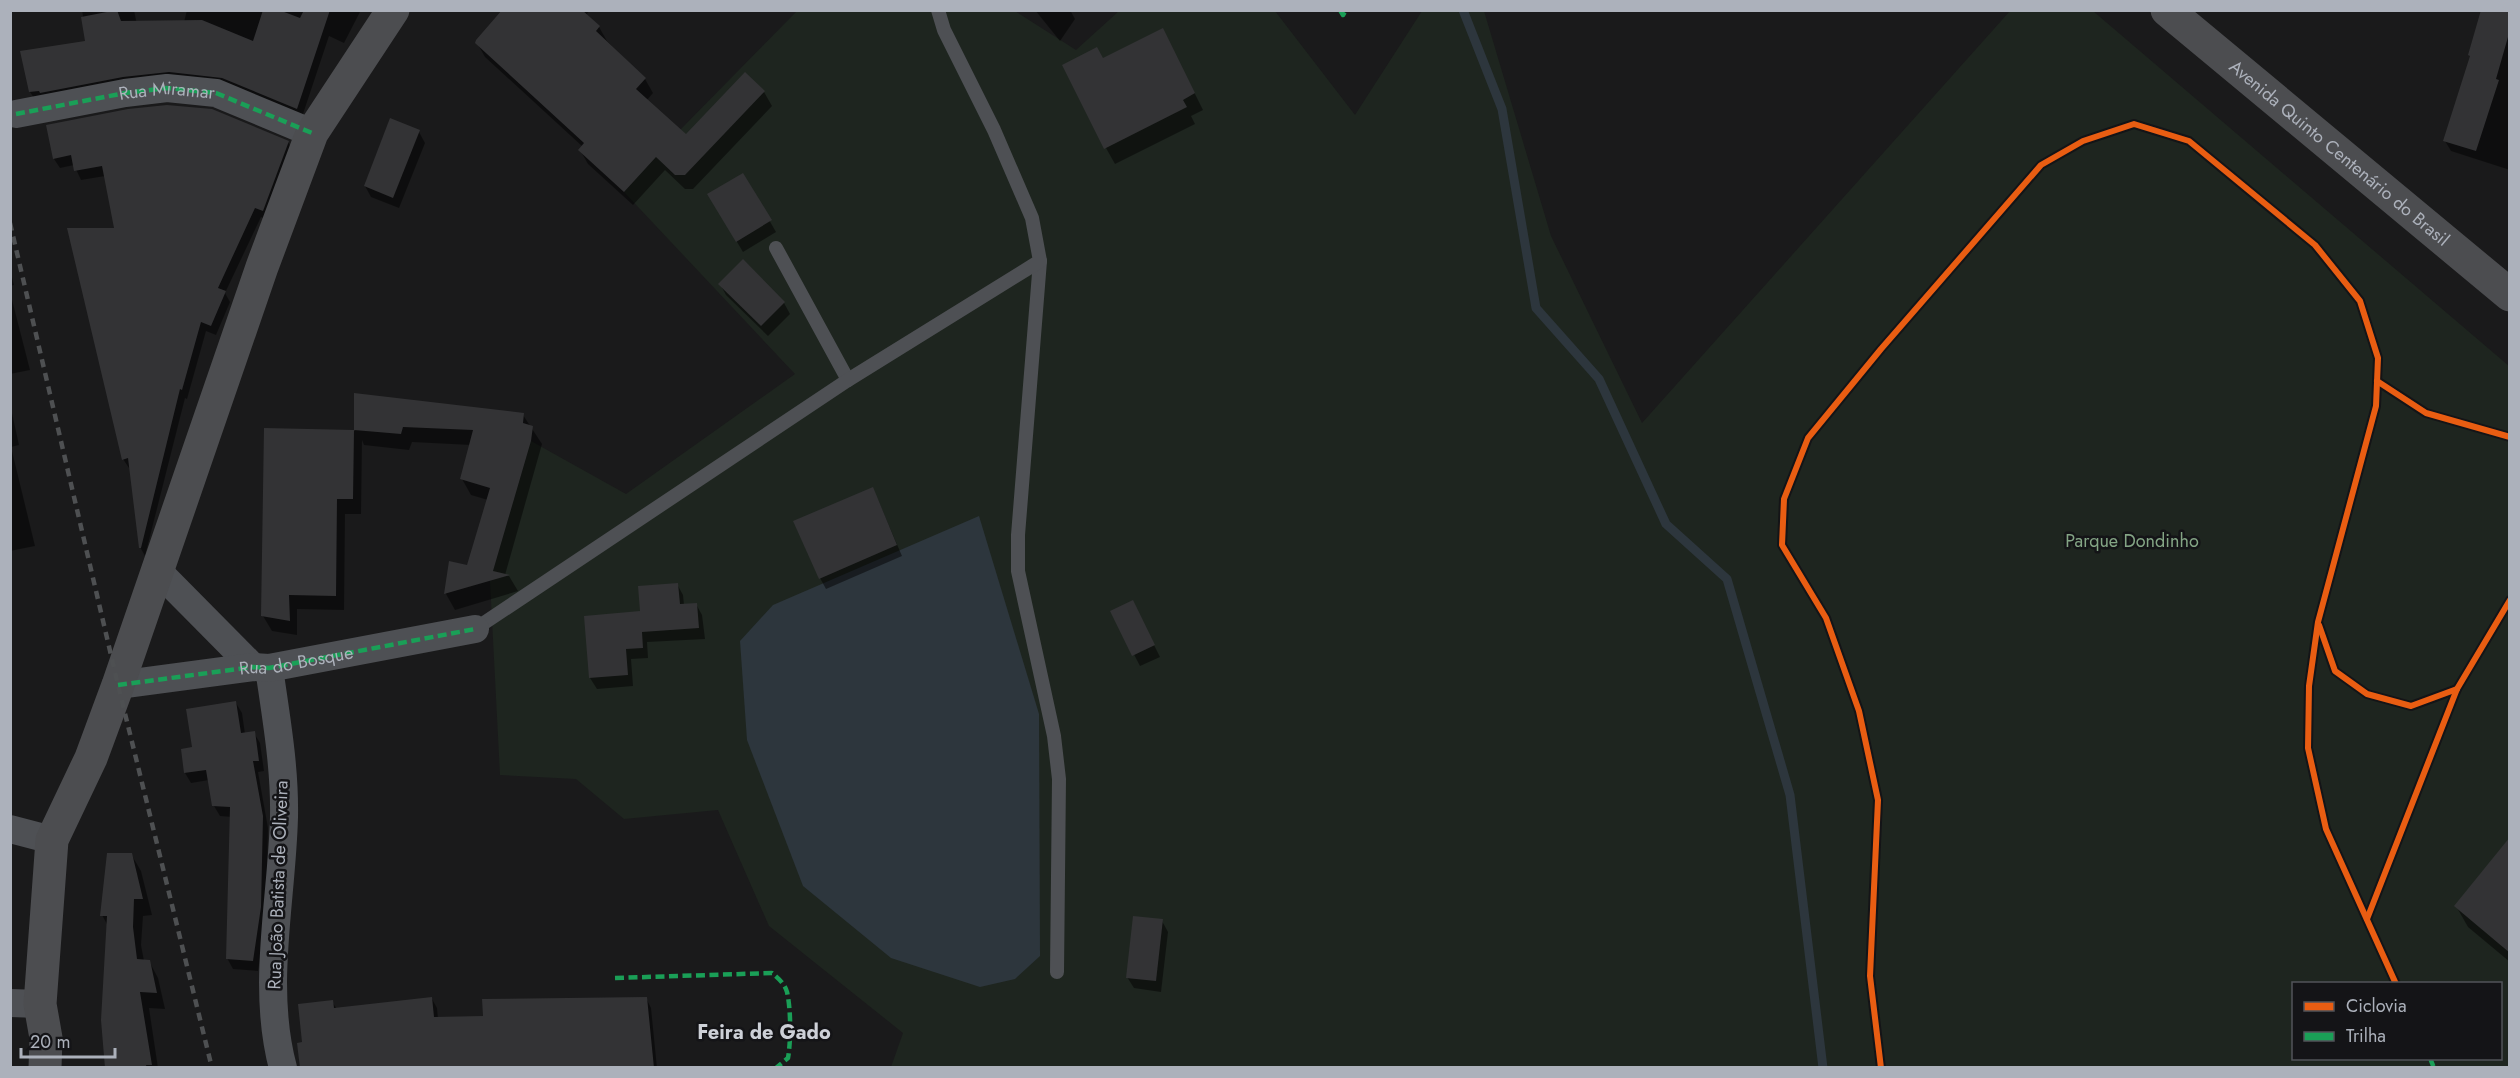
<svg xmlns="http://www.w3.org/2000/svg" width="2520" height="1078" viewBox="0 0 2520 1078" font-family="Jost,sans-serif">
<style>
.green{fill:#1e251f;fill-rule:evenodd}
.water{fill:#2d363d}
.shadow{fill:#0007}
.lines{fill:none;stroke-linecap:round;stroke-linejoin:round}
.stream{stroke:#2d363d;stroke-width:9}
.building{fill:#333335}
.lane{stroke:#4e5054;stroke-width:14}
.street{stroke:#4e5054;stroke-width:28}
.primary{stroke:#4c4d50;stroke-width:33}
.rail{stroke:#4e5052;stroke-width:4.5;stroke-dasharray:8 6;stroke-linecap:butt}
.quiet{stroke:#1a9f57;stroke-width:4.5;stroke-dasharray:9 4.5;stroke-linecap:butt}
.cycleway-casing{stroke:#141417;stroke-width:10}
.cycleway{stroke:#e95d12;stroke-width:6}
.labels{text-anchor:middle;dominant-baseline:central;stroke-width:5;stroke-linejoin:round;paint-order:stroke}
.street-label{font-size:18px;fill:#acb1bb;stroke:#141417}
.park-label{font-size:18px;fill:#84a585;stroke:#141417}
.neighbourhood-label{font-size:20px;font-weight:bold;fill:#cdd0d7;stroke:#141417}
</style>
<rect width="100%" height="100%" fill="#1a1a1b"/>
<path class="green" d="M797,11h218l61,39 43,-39h156l80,104 67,-104h62l67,225 91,187 368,-412h83l416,355v701h-1618l12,-34 -134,-107 -51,-116 -94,9 -48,-40 -76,-4 -10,-194 41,-140 95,53 169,-120 -171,-182 57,-63zM2294,984h206v74h-206z"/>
<path class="water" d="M979,516l60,198 1,242 -25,23 -35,8 -89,-29 -88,-72 -56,-146 -7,-99 33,-36z"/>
<g class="shadow">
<path d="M82,10h52l3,15 47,-3 3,-12h174l-17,33 -15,-7 -27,81 -74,-31 -192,15 -6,-9 -8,-40 65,-9z"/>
<path d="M504,10h86l-4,5 13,12 8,14 38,38 8,14 -6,7 39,36 59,-62 19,18 8,14 -79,83h-8l-20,-19 -32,35 -45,-41 -8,-14 3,-3 -98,-90 -8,-14z"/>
<path d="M1035,10h35l5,9 -15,22z"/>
<path d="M2510,10v160l-59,-19 -6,-10 26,-84z"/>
<path d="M1171,46l32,64 -12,6 4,8 -80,40 -9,-16 -3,-88z"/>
<path d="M48,126l240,16 5,10 -25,68 -7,-3 -36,76 5,9 -14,33 -10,-4 -19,68 -2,-1 -40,158 -5,-9 -9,-79h-2l-6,-9 -7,-230 -11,-53 -24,4 -7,-15 -14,3 -6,-9z"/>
<path d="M419,132l6,11 -26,65 -28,-11 -6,-11z"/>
<path d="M743,175l33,57 -33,20 -34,-57z"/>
<path d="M743,261l41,42 6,11 -22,22 -42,-41 -6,-11z"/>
<path d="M10,270l4,15 -4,1z"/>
<path d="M10,292l20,78 -20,4z"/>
<path d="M356,394l167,21 19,29 -37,131 4,1 9,15 -63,19 -9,-16 5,-31 17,4 20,-67 -17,-5 -9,-16 9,-34 -59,-3 -3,8 -45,-5 -2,-5 -1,74h-16l-1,96 -47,-1v26l-25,-4 -9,-15 3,-187 89,2z"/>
<path d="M10,404l9,41 -8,2 24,99 -25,5z"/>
<path d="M878,500l24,56 -76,33 -6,-11z"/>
<path d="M677,584l6,11 1,10 12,-1 6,11 3,24 -58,3 1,16 -17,1 2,27 -36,3 -7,-11 -5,-61 57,-5z"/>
<path d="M1112,612l26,1 22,44 -20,9z"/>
<path d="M236,703l6,10 3,21 9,-1 6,10 4,28 -6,1 10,56 -2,90 -8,53 -25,-2 -6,-11 5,-141 -12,-1 -6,-10 -5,-26 -18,3 -6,-10 9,-25z"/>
<path d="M2510,840v122l-42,-35 -12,-21z"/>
<path d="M131,854l10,17 11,44 -9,1 -2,29 3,16h5l9,17 7,31 -16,-1 9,60h-52l2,-142 -6,-11z"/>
<path d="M1162,921l6,11 -7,60 -27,-4 -7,-11z"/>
<path d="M646,998l5,10 6,60h-355l2,-25 28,-41 5,7 95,-10 5,9 1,11 46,-2z"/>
</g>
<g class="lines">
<path class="stream" d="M1463,10l39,99 34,199 63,71 67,145 61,55 63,216 33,273"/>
</g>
<g class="building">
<path d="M117,10l4,11 81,-1 51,21 10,-31h16l21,8 4,-8h26l-33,99 -75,-31 -53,-6 -46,5 -83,16 -1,-2 -10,1 -9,-41 65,-10 -4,-24z"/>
<path d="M502,10h80l18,16 -4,5 50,47 -10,11 50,45 59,-62 20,19 -80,84h-10l-19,-18 -32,35 -46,-42 6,-7 -109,-100 1,-3z"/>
<path d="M2481,10h29v20l-14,49 3,1 -23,71 -33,-10 27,-85 -2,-1z"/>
<path d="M1163,28l32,65 -12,7 4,7 -83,42 -42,-84 35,-18 6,11z"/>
<path d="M167,105l45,4 77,32 -26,70 -8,-3 -37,80 8,3 -15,35 -10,-4 -19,68 -2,-1 -39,159h-2l-11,-90 -6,2 -55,-232h47l-12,-62 -28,5 -3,-16 -18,4 -7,-34 82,-16z"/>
<path d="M390,118l30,12 -27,68 -29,-12z"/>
<path d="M743,173l29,47 -36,22 -29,-48z"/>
<path d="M743,259l42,43 -24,24 -43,-42z"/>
<path d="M354,393l170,20 -1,10 10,3 -2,15 -38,130 17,4 -66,19 5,-33 18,4 23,-77 -30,-9 13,-49 -70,-3 -2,7 -47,-4z"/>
<path d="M264,428l90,2 -1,69h-16l-1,97 -47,-1 1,26 -29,-5z"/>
<path d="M873,487l24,58 -78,34 -26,-58z"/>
<path d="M678,583l2,21 17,-1 2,25 -57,4 1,16 -17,1 2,26 -39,3 -5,-62 56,-5 -2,-25z"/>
<path d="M1133,600l22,45 -23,11 -22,-45z"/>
<path d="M236,701l5,32 14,-2 4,30h-6l10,55 -2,91 -8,54 -27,-2 4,-152 -18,-1 -6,-36 -22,3 -3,-24 11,-2 -6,-38z"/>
<path d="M2510,837v116l-56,-47z"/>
<path d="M107,853h25l11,46h-9l-1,28 4,32 13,1 7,33 -17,-1 12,73h-6l1,3h-42l-4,-48 6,-104h-7z"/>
<path d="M1133,916l30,3 -7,62 -30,-3z"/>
<path d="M432,997l2,20 49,-1 -1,-17 165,-2 7,71h-354l-3,-25 5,-1 -4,-38 35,-4 1,8z"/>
</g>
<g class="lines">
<g class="lane">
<path d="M776,248l72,132"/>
<path d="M1040,261l-22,274v36l36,165 5,43 -2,193"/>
<path d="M475,629l373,-249 192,-119 -8,-43 -38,-88 -50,-100 -6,-20"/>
</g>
<g class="street">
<path id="s1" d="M16,114l109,-21 42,-5 49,5 96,40"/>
<path d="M156,569l97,98"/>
<path d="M269,668c7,49 16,99 15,149 -2,83 -23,169 -1,251"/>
<path d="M118,685l135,-18 16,1 206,-39"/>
<path d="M10,829l42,11"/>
<path d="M10,1003l30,1"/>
</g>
<g class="primary">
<path id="s2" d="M2167,10l343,285"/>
<path d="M45,1068l1,-30 -6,-34 12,-164 39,-82 27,-73 144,-418 50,-134 81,-123"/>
</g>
<path class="rail" d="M10,223l108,462 94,383"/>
<g class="quiet">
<path d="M1340,10l3,5 3,-5"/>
<path d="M16,114l109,-21 42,-5 49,5 96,40"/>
<path id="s3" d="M118,685l135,-18 16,1 206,-39"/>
<path d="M615,978l157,-5c6,5 13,11 15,19 4,17 4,49 1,66l-12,10"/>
<path d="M2430,1058l4,10"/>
</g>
<g class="cycleway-casing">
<g id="cycleway">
<path d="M2377,381l49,32 84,24"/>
<path d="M2319,625l16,46 32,23 44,12 46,-17"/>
<path d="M2367,919l90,-230 53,-89"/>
<path d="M1881,1068l-11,-92 8,-176 -19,-89 -33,-93 -44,-73 2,-46 24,-61 73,-89 160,-184 42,-24 51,-17 55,17 126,104 45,56 18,57 -2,48 -58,216 -9,64 -1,62 18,81 70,155"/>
</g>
</g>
<use href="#cycleway" class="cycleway"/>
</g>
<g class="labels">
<g class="street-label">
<text stroke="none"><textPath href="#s1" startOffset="153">Rua Miramar</textPath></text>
<text stroke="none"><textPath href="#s2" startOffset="224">Avenida Quinto Centenário do Brasil</textPath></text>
<text stroke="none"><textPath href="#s3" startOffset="180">Rua do Bosque</textPath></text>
<text transform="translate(278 885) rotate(-88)">Rua João Batista de Oliveira</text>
</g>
<g class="park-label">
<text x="2132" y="541">Parque Dondinho</text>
</g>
<g class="neighbourhood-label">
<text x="764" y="1032">Feira de Gado</text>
</g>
</g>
<rect width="2520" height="1078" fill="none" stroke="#acb1bb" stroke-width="24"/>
<rect x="2292" y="982" width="210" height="78" fill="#141417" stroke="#515359" stroke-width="1.5"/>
<rect x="2304" y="1002" width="30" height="9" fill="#e95d12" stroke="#515359" stroke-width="1.5"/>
<text x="2346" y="1012" font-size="18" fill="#acb1bb">Ciclovia</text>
<rect x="2304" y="1032" width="30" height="9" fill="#1a9f57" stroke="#515359" stroke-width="1.5"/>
<text x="2346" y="1042" font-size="18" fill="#acb1bb">Trilha</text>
<path d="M21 1048v9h94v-9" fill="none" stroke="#acb1bb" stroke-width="3"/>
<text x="30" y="1048" font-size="18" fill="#acb1bb" stroke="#141417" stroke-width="4.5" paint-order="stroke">20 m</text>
</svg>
